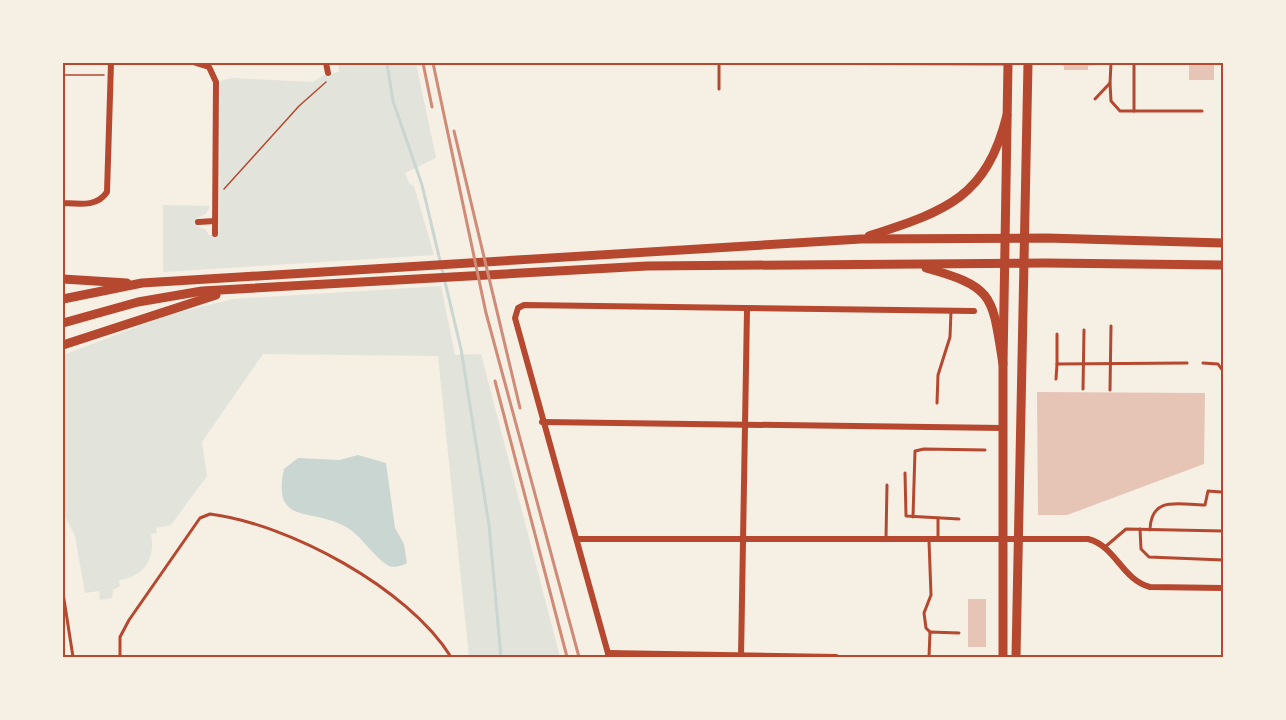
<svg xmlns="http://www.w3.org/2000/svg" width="1286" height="720" viewBox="0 0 1286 720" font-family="'Work Sans',sans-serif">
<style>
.green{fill:#e2e4dc}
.water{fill:#c9d6d2}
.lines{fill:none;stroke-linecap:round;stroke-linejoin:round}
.stream{stroke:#c9d6d2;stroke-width:3}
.building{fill:#e6c5b7}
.path{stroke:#b5482f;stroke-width:1.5}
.service{stroke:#b5482f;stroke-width:3}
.minor{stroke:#b5482f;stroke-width:6}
.primary{stroke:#b5482f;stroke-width:9}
.trunk{stroke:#b5482f;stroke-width:9}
.rail{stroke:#cf8b77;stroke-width:3}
.neatline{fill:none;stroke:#b5482f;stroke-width:2}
</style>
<rect width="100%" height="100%" fill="#f6efe4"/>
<g class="green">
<path d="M338,63h78l20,95 -31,15 4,10 5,3 20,69 -271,17v-67l47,1 -4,8 -9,4v8l8,3 4,6h10l1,-154 13,-3 79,4 12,-7 15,-3z"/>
<path d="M441,286l14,69 26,-1 79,303h-91l-31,-301 -175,-2 -61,88 5,34 -36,49 -15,3 1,5 -6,1c5,24 -7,43 -32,46l1,6 -7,4 -1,8 -12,2 -1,-9 -14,2 -10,-57 -12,-24v-157l108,-41 62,-15z"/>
</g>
<path class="water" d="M358,455l28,8 9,65 9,16 3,19c-5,3 -13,5 -18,3 -12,-6 -26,-27 -38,-36 -36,-25 -80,-1 -67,-61l14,-11 42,2z"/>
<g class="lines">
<path class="stream" d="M387,63l6,38 29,84 39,164 28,176 12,132"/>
</g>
<g class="building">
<path d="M1055,63h42v2l-9,1v4h-24v-4z"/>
<rect x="1189" y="63" width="25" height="17"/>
<path d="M1037,392l168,1 -1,71 -137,51h-29z"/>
<rect x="968" y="599" width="18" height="48"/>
</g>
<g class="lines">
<g class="path">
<path d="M63,75h41"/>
<path d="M224,189l75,-83 27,-24"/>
</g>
<g class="service">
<path d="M669,63l337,1"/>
<path d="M1110,83l1,18 9,10h82"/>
<path d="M719,89v-26"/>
<path d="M1095,99l15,-16 1,-20"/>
<path d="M1134,111v-48"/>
<path d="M1057,334v30l130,-1"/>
<path d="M1203,363l15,1 5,7"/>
<path d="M1056,379l1,-15"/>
<path d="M1083,389l1,-59"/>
<path d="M1110,390l1,-64"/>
<path d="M937,403l1,-28 12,-38 1,-26"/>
<path d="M1223,414v31"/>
<path d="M905,473l1,43 53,3"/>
<path d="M1223,482v18"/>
<path d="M913,517l2,-66 9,-2 61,1"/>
<path d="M938,518v22"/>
<path d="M1140,529l1,20 8,8 74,3"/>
<path d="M1150,530c1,-35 29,-25 55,-25l3,-14 13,1"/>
<path d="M886,538l1,-53"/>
<path d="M929,541l2,54 -7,18 2,15 4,4"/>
<path d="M1105,547l21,-18 97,2"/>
<path d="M63,593l10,64"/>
<path d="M120,657v-20l9,-17 71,-102 10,-4c79,10 198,74 241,143"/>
<path d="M929,657l1,-25 29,1"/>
</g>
<g class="minor">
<path d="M196,63l13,4 7,15 -1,152"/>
<path d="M326,63l2,10"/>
<path d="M63,203c17,1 34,4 44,-11l4,-129"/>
<path d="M198,222l17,-1"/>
<path d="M542,422l461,6"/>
<path d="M577,539h511c28,7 34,41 62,48l73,1"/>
<path d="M608,653l228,4"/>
<path d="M609,657l-94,-339 3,-10 6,-3 450,6"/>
<path d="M741,657l6,-347"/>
</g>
<g class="primary">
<path d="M1003,657v-293l5,-301"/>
<path d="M1016,657l12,-594"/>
</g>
<g class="trunk">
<path d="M869,236c76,-25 117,-37 138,-121"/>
<path d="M926,268c69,19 66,28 77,96"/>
<path d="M63,279l64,4"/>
<path d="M63,299l79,-16 719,-44 186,-1 176,5"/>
<path d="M63,323l75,-21 64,-11 445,-25 399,-3 177,2"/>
<path d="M63,345l153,-50"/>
</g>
<g class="rail">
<path d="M423,63l9,44"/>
<path d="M433,63l53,250 93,344"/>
<path d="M454,131l66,277"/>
<path d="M495,381l72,276"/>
</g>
</g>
<rect width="1286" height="720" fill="none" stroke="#f6efe4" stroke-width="129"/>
<rect x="64" y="64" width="1158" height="592" class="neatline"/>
</svg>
